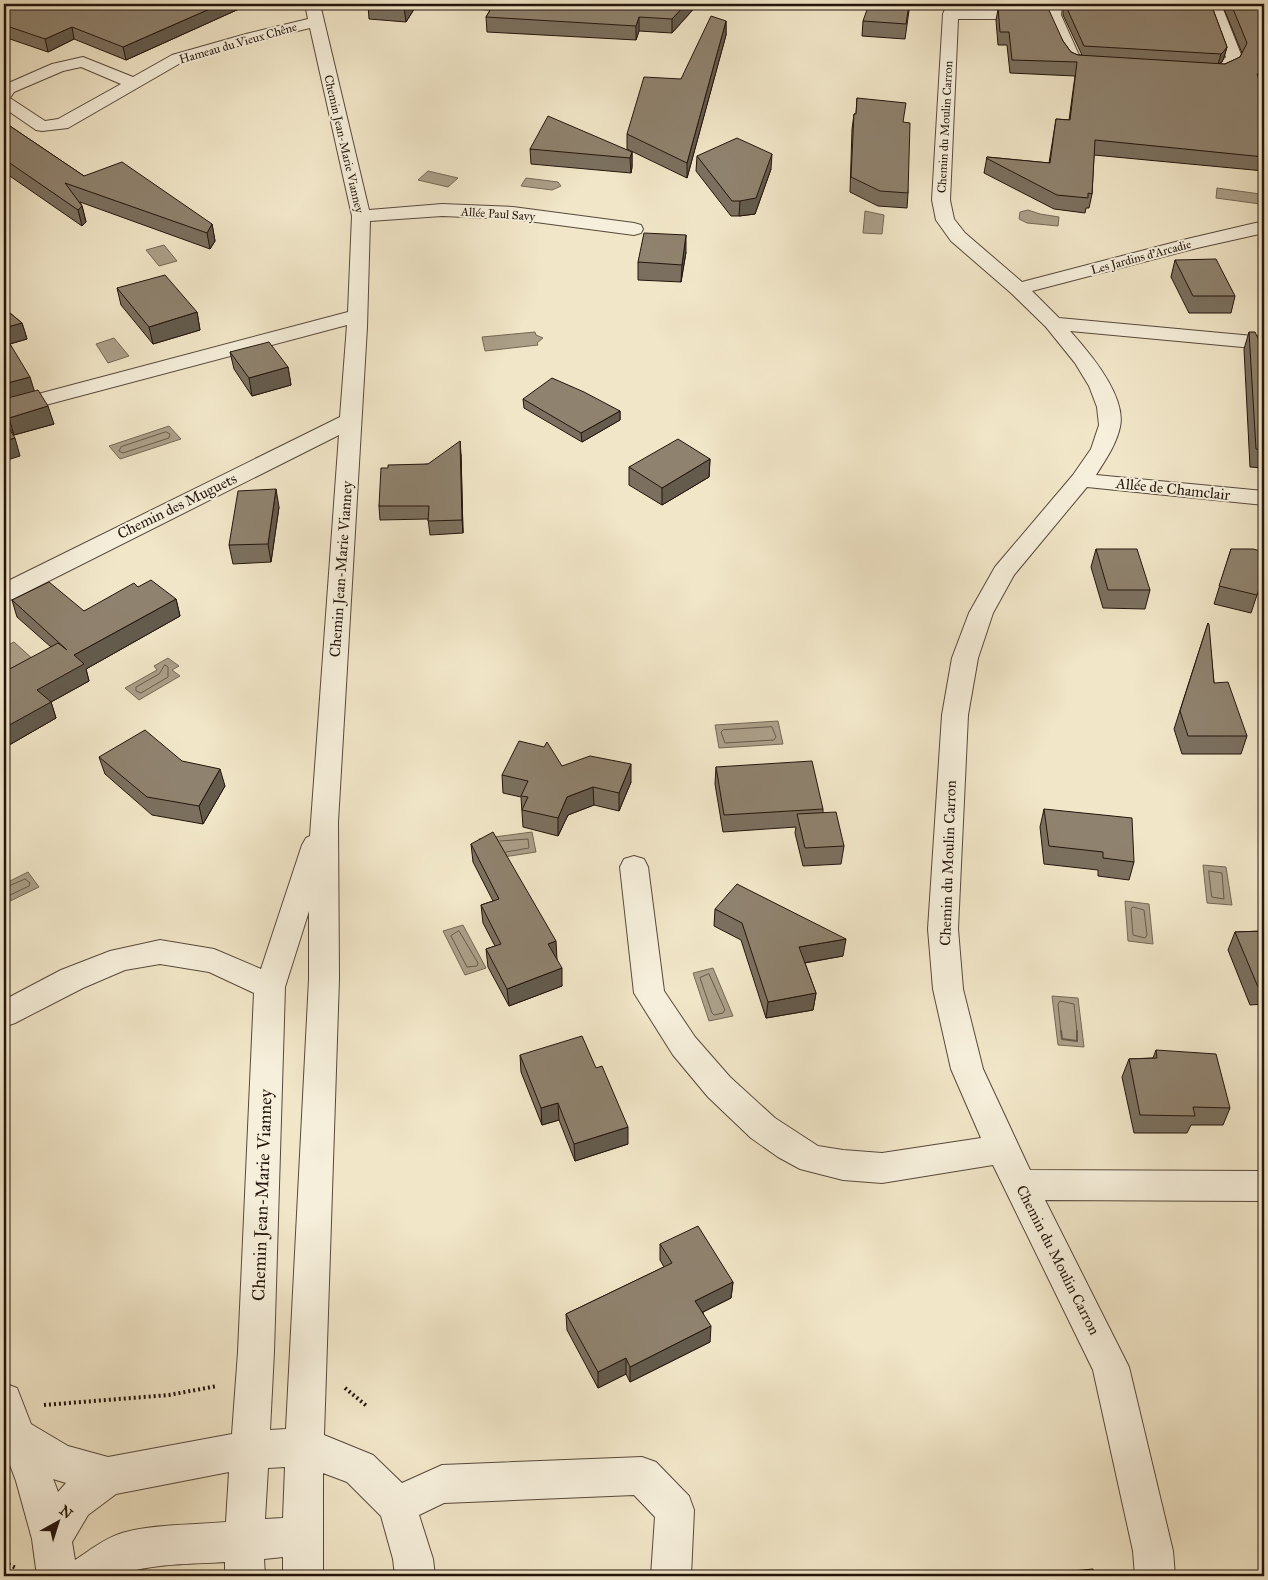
<svg xmlns="http://www.w3.org/2000/svg" width="1268" height="1580" viewBox="0 0 1268 1580" font-family="'IM FELL Great Primer',serif">
<style>
.water{fill:#ab9f88;stroke:#756856}
.lines{fill:none;stroke-linecap:round;stroke-linejoin:round}
.shore-far1{stroke:#685a4a;stroke-width:1}
.shore{stroke:#685a4a;stroke-width:2}
.minor-casing{stroke:#57493b;stroke-width:2}
.path{stroke:#24150c;stroke-width:4;stroke-dasharray:2 3;stroke-linecap:butt}
.minor{fill:#f6efdb;fill-rule:evenodd}
.wall{fill:#7b705f;stroke:#24150c}
.shaded-wall{fill:#645b4d;stroke:#24150c}
.building{fill:#8f826e;stroke:#24150c}
.labels{text-anchor:middle;dominant-baseline:central;stroke-width:4;stroke-linejoin:round;paint-order:stroke}
.far-street-label{font-size:12px;fill:#24150c;stroke:#f6efdb}
.street-label{font-size:15px;fill:#24150c;stroke:#f6efdb}
.near-street-label{font-size:18px;fill:#24150c;stroke:#f6efdb}
</style>
<rect width="100%" height="100%" fill="#f1e6c8"/>
<filter id="stains"><feTurbulence type="fractalNoise" baseFrequency=".004" numOctaves="4"/><feColorMatrix values="0 0 0 0 .2 0 0 0 0 .09 0 0 0 0 .02 0 0 0 .5 -.17"/></filter>
<radialGradient id="worn" r=".72"><stop offset=".6" stop-color="#630" stop-opacity="0"/><stop offset="1" stop-color="#630" stop-opacity=".3"/></radialGradient>
<g class="water">
<path d="M428,171l30,7 -10,9 -30,-7z"/>
<path d="M526,178l32,4 3,4 -9,4 -31,-4z"/>
<path d="M1217,188l43,6v10l-44,-6z"/>
<path d="M1028,210l12,4 19,3 -1,9 -31,-3 -8,-4 1,-7z"/>
<path d="M865,211l19,4 -2,19 -19,-1z"/>
<path d="M164,245l13,16 -18,5 -13,-16z"/>
<path d="M535,332l1,3 7,3 -6,5 1,2 -53,6 -3,-14z"/>
<path d="M114,338l15,18 -21,7 -12,-19z"/>
<path d="M169,426l12,13 -61,20 -11,-13z"/>
<path d="M14,642l21,19 -31,16v-30z"/>
<path d="M168,658l11,8 -7,4 8,6 -41,24 -14,-12 32,-18 -3,-4z"/>
<path d="M778,721l5,23 -64,4 -4,-23z"/>
<path d="M532,832l4,20 -52,8 -5,-21z"/>
<path d="M1203,865l23,2 6,38 -25,-2z"/>
<path d="M28,872l11,15 -35,17v-20z"/>
<path d="M1125,901l24,3 4,40 -25,-3z"/>
<path d="M463,925l23,43 -21,7 -22,-44z"/>
<path d="M713,968l20,48 -24,5 -16,-48z"/>
<path d="M1052,996l26,2 6,49 -26,-2z"/>
</g>
<g class="lines">
<g class="shore-far1">
<path d="M166,432l4,2 -1,4 -46,15 -4,-2 2,-4z"/>
<path d="M165,665l3,2v10l-27,16 -5,-2v-4l23,-13z"/>
<path d="M772,727l4,10 -2,3 -49,3 -4,-11 2,-2z"/>
<path d="M500,841l28,-2 1,9 -23,4"/>
<path d="M1209,871l13,2 2,26 -12,-2z"/>
<path d="M4,888l21,-9 5,4 -1,3 -25,12"/>
<path d="M1133,907l11,3 3,25 -2,3 -12,-3 -2,-25z"/>
<path d="M459,931l19,32 -1,3 -10,1 -16,-31z"/>
<path d="M709,974l16,36 -2,3 -9,2 -2,-2 -12,-35z"/>
<path d="M1061,1032l-3,-28 2,-3 14,3 3,28"/>
</g>
<path class="shore" d="M1061,1031l1,8 15,2v-10"/>
<g class="minor-casing">
<g id="minor">
<path d="M305,4h15l49,206 73,-6 71,3 121,16 7,2 2,4 -2,4 -7,2 -121,-16 -71,-3 -72,5 -3,106 -29,495 1,157 -15,456 49,20 29,28 40,-18 200,-8 14,5 33,34 5,14 -3,66h-40l4,-59 -21,-22 -190,8 -25,12 14,44 2,17h-40l-2,-17 -12,-43 -34,-34 -24,-9v103h-40v-19l-19,2 1,17h-40v-14c-26,2 -83,1 -103,14h-85l-5,-37 -16,-58 -12,-32v-66l13,5 14,36 37,22 40,11 124,-23 6,-82 16,-359 -45,-21 -49,-8 -35,6 -42,18 -68,35 -11,4v-27l57,-30 49,-19 50,-11 54,9 47,20 41,-124 4,-7 4,-2 29,-401 -326,164 -9,2v-18l336,-166 7,-92 -343,91v-13l344,-91 4,-96 -42,-188 -54,13 -72,20 -116,67 -26,3 -6,-1 -32,-22v-23l48,-21 31,-7 50,20 39,-22 74,-21 62,-15zM81,67l40,17 -63,35 -13,2 -35,-23 4,-6 49,-21zM309,911v68l-23,450 -16,1 4,-78 11,-365zM285,1467l-2,51 -18,1 3,-51zM229,1472l-3,50c-33,3 -73,2 -104,11 -17,5 -33,18 -47,27l-3,-18 16,-27 28,-21zM53,1479l13,4 -8,9 -4,-11z"/>
<path d="M947,4h15l-2,5h75l5,2 3,3 -3,3 -5,2h-77l-8,181 4,19 11,14 57,49 165,-43 77,-18v12l-67,15 -165,43 27,27 205,19v12l-194,-18c19,21 57,65 50,96 -4,18 -14,32 -24,48l168,16v14l-177,-18 -73,88 -21,38 -15,45 -10,57 -10,214 5,60 20,80 47,101 234,1v30l-219,-1 84,167 44,184 2,25h-40l-2,-25 -40,-181 -100,-205 -111,18 -39,-3 -43,-11 -22,-12 -27,-19 -43,-41 -35,-42 -39,-62 -14,-126 4,-8 10,-3 10,3 4,8 16,124 31,46 35,40 45,41 43,28 25,4 39,3 99,-15 -30,-69 -18,-80 -5,-60 14,-214 10,-57 17,-45 26,-46 78,-92 18,-26 8,-24 -2,-18 -8,-21 -14,-23 -29,-36 -35,-34 -60,-52 -15,-21 -4,-20 11,-186z"/>
<path d="M1048,4h14l-1,11 17,38 3,5 22,4 2,3 -2,3 -6,2 -27,-5 -8,-12 -17,-38z"/>
<path d="M1206,4h15l21,53c-11,19 -27,21 -48,16l-2,-3 2,-3 24,-2 8,-8z"/>
</g>
</g>
<g class="path">
<path d="M345,1388l23,19"/>
<path d="M44,1405l125,-10 48,-9"/>
<path d="M4,1562l12,6"/>
</g>
<use href="#minor" class="minor"/>
</g>
<g class="wall">
<path d="M4,4l192,4 54,-4 -124,56 -52,-21 -26,13 -44,-15z"/>
<path d="M368,4h330l-26,29 -33,-2 -3,9 -149,-8 -1,-15 4,-7 -74,-4 -10,16 -37,-3 -1,-14z"/>
<path d="M910,4l-5,35 -43,-3 1,-15z"/>
<path d="M999,4h48l-2,4 18,33 8,11 7,3h4l-19,-40v-11h148l16,43 -3,10 -2,5 -3,2h6l15,-7 2,-4 -20,-49h42v84h-2l2,4v79l-170,-16 -2,39 -3,14h-3l-1,5 -31,-4 -70,-36 3,-16 62,6 7,-44 13,1 6,-44 -65,-3 -3,-28h-9l-2,-25z"/>
<path d="M726,21v14l-39,143 -60,-29v-15l54,-55z"/>
<path d="M857,98l46,24 5,71 -1,15 -29,-2 -28,-14 2,-63 2,-15h2z"/>
<path d="M4,122l80,54 128,48 3,17 -5,8 -130,-47 2,4 4,16 -4,4 -78,-54z"/>
<path d="M530,149l102,3v15l-1,6 -100,-9z"/>
<path d="M697,156l74,13 -16,45 -16,2h-8l-35,-45z"/>
<path d="M686,252l-5,30 -43,-2v-18z"/>
<path d="M1175,260l60,36 -4,17h-42l-18,-36z"/>
<path d="M117,288l80,24 3,18 -47,14 -32,-39z"/>
<path d="M4,308l18,15 5,16 -17,5 24,47 20,33 -40,11 -10,-17z"/>
<path d="M1249,332l15,19v117l-14,-1 -6,-118z"/>
<path d="M230,352l58,15 3,18 -39,11 -18,-27z"/>
<path d="M523,399l97,12v9l-38,22 -58,-34z"/>
<path d="M461,454l2,79 -33,2 -2,-16 -48,1 -1,-14 9,-38 40,-4z"/>
<path d="M710,459l-1,18 -47,28 -33,-20v-18z"/>
<path d="M279,507l-8,55 -38,2 -4,-19z"/>
<path d="M1096,549l54,41 -5,19 -42,-1 -12,-41z"/>
<path d="M1231,549l33,25 -13,39 -37,-9z"/>
<path d="M138,587l38,12 4,17 -94,53 3,12 -38,21 5,16 -52,30 47,-101 -34,-30 -5,-17 72,11z"/>
<path d="M1208,623l6,60 33,53 -6,18h-59l-8,-25z"/>
<path d="M99,757l126,29 -22,38 -51,-9 -47,-41z"/>
<path d="M562,766l69,16 -12,29 -25,-6 -26,10 -10,21 -35,-9 -2,-30 -18,-4 -1,-18z"/>
<path d="M716,767l107,42v4l21,33 -3,18 -38,2 -8,-33 1,-6 -73,5 -8,-48z"/>
<path d="M1044,809l90,53 -5,18 -31,-4v-6l-54,-6 -4,-37z"/>
<path d="M471,844l86,115 5,27 -53,20 -21,-39 -2,-18 9,-3 -12,-23 -2,-18 12,-4 -20,-39z"/>
<path d="M715,909l128,47 -38,7 11,30 -3,17 -47,8 -25,-78 -27,-14z"/>
<path d="M1264,931v73l-14,1 -22,-55 7,-18z"/>
<path d="M1156,1050l74,58 -7,17h-32l-4,8h-53l-12,-56 7,-18 24,-1z"/>
<path d="M520,1055l108,89 -53,17 -16,-41 -17,5 -21,-53z"/>
<path d="M660,1244l73,38 -2,16 -28,14 7,30 -80,40 -4,-8 -28,14 -31,-58 -1,-16 98,-47 -4,-7z"/>
</g>
<g class="shaded-wall">
<path d="M221,4h29l-124,56 -3,-13z"/>
<path d="M407,4h8l1,2 -10,16 -2,-15z"/>
<path d="M686,4h12l-26,29v-14z"/>
<path d="M639,17v14l-3,9v-14z"/>
<path d="M726,21v14l-39,143v-15z"/>
<path d="M72,27l2,12 -26,13 -3,-13z"/>
<path d="M1227,47l-3,10 -2,5 -4,2 3,-10z"/>
<path d="M632,152v15l-1,6 -1,-15z"/>
<path d="M772,154l-1,15 -16,45 -16,2 1,-15z"/>
<path d="M82,206l4,16 -4,4 -4,-16z"/>
<path d="M212,224l3,17 -5,8 -3,-16z"/>
<path d="M686,235v17l-5,30 1,-17z"/>
<path d="M197,312l3,18 -47,14 -4,-17z"/>
<path d="M22,323l5,16 -21,6 -2,-7v-10z"/>
<path d="M288,367l3,18 -39,11 -3,-18z"/>
<path d="M30,377l5,16 -31,9v-18z"/>
<path d="M48,406l6,18 -40,11 -5,-17z"/>
<path d="M620,411v9l-38,22 -1,-9z"/>
<path d="M15,438l5,18 -16,5v-20z"/>
<path d="M460,441l1,13 2,79 -1,-13z"/>
<path d="M710,459l-1,18 -47,28v-17z"/>
<path d="M276,489l3,18 -8,55 -3,-18z"/>
<path d="M176,599l4,17 -94,53 3,12 -38,21 5,16 -52,30v-20l33,-38 37,-35z"/>
<path d="M631,764v18l-12,29v-18z"/>
<path d="M220,769l5,17 -22,38 -4,-18z"/>
<path d="M593,787l1,18 -26,10 -10,21v-18l9,-21z"/>
<path d="M846,939l-3,17 -46,8 2,-17z"/>
<path d="M556,941l1,18 -8,3 -1,-18z"/>
<path d="M562,968v18l-53,20 -2,-17z"/>
<path d="M816,993l-3,17 -47,8 2,-16z"/>
<path d="M558,1103l1,17 -17,5 -1,-17z"/>
<path d="M628,1127v17l-53,17 -1,-17z"/>
<path d="M733,1282l-2,16 -36,18v-15z"/>
<path d="M711,1326l-1,16 -80,40v-15z"/>
<path d="M626,1358v16l-28,14v-16z"/>
</g>
<g class="building">
<path d="M4,4h181l11,4v-4h25l-98,43 -51,-20 -27,12 -41,-14z"/>
<path d="M368,4h39l-3,3 -36,-2z"/>
<path d="M494,4h192l-14,15 -33,-2 -3,9 -150,-9z"/>
<path d="M869,4h40l-3,20 -43,-3z"/>
<path d="M1065,4h146l16,43 -3,4 -3,3 -137,-8z"/>
<path d="M1231,4h33v70h-7l7,18v65l-169,-17 -3,54 -4,-1v5l-31,-3 -71,-37 1,-1 63,6 6,-44 14,1 7,-58 -65,-2 -3,-28h-9l-2,-25 50,1 15,33 8,11 7,3 147,9 15,-7 7,-14z"/>
<path d="M711,16l15,5 -39,142 -60,-29 17,-57 37,2z"/>
<path d="M857,98l49,5 -3,19 7,1 -2,70 -28,-2 -29,-14 3,-63h2z"/>
<path d="M548,116l84,36 -2,6 -100,-9z"/>
<path d="M4,122l80,54 38,-14 90,62 -5,9 -142,-50 17,23 -4,4 -74,-51z"/>
<path d="M737,138l35,16 -16,44 -16,3h-8l-35,-45z"/>
<path d="M644,233l42,2 -4,30 -44,-3z"/>
<path d="M1216,259l19,37h-42l-18,-36z"/>
<path d="M165,275l32,37 -48,15 -32,-39z"/>
<path d="M4,308l18,15 -18,5z"/>
<path d="M1249,332h6l9,19v99l-8,-1z"/>
<path d="M4,334l26,43 -26,7z"/>
<path d="M269,342l19,25 -39,11 -19,-26z"/>
<path d="M552,378l32,14 36,19 -39,22 -58,-34z"/>
<path d="M38,390l10,16 -39,12 -5,-9v-10z"/>
<path d="M4,421l11,17 -11,3z"/>
<path d="M678,439l32,20 -48,29 -33,-21z"/>
<path d="M460,441l2,79 -34,1 1,-15h-50l2,-38h7v-3l40,-1z"/>
<path d="M276,489l-8,55 -39,1 9,-54z"/>
<path d="M1096,549h41l13,41h-42z"/>
<path d="M1231,549h22l11,3v22l-7,21 -38,-9z"/>
<path d="M151,580l25,19 -102,56 10,9 -47,26 14,12 -47,26v-56l54,-29 9,7 -55,-50 37,-18 35,29 50,-28 4,4z"/>
<path d="M1208,623l1,1 5,59 14,-1 19,54h-59l-8,-25z"/>
<path d="M145,730l37,31 38,8 -21,37 -52,-9 -48,-40z"/>
<path d="M519,741l25,6 3,-5 15,24 28,-10 41,8 -12,29 -26,-6 -26,10 -9,21 -36,-8 6,-13 -7,-1 7,-15 -26,-6z"/>
<path d="M812,761l11,48 -99,6 -8,-48z"/>
<path d="M1044,809l88,9 2,44 -31,-4v-6l-54,-6z"/>
<path d="M836,812l8,34 -39,2 -8,-34z"/>
<path d="M493,832l63,109 -8,3 14,24 -55,21 -21,-40 15,-5 -20,-39 18,-6 -28,-55z"/>
<path d="M737,884l109,55 -47,8 17,46 -48,9 -26,-79 -27,-14z"/>
<path d="M1264,931v56h-6l-23,-55z"/>
<path d="M582,1036l14,32 6,-2 26,61 -54,17 -16,-41 -17,5 -21,-53z"/>
<path d="M1156,1050l60,4 14,54 -37,-1 2,9 -55,-1 -11,-56 28,-1z"/>
<path d="M698,1226l35,56 -38,19 16,25 -81,41 -4,-9 -28,14 -32,-58 106,-51 -12,-19z"/>
<path d="M1093,1569l2,7h-33l-1,-4z"/>
</g>
<g class="labels">
<g class="far-street-label">
<text transform="translate(238 43) rotate(-16)">Hameau du Vieux Chêne</text>
<text transform="translate(945 127) rotate(-87)">Chemin du Moulin Carron</text>
<text transform="translate(344 144) rotate(77)">Chemin Jean-Marie Vianney</text>
<text transform="translate(498 214) rotate(4)">Allée Paul Savy</text>
<text transform="translate(1141 257) rotate(-15)">Les Jardins d'Arcadie</text>
</g>
<g class="street-label">
<text transform="translate(1173 489) rotate(6)">Allée de Chamclair</text>
<text transform="translate(177 506) rotate(-26)">Chemin des Muguets</text>
<text transform="translate(341 569) rotate(-86)">Chemin Jean-Marie Vianney</text>
<text transform="translate(948 863) rotate(-88)">Chemin du Moulin Carron</text>
<text transform="translate(1058 1260) rotate(63)">Chemin du Moulin Carron</text>
</g>
<g class="near-street-label">
<text transform="translate(262 1195) rotate(-88)">Chemin Jean-Marie Vianney</text>
</g>
</g>
<rect width="1268" height="1580" fill="none" stroke="#f1e6c8" stroke-width="20"/>
<rect x="5" y="5" width="1258" height="1570" fill="none" stroke="#24150c" stroke-width="2.5"/>
<rect x="10" y="10" width="1248" height="1560" fill="none" stroke="#24150c"/>
<g transform="translate(58 1522) rotate(39)" stroke="#f6efdb" stroke-width="4" paint-order="stroke">
<path d="M0-4L9 19L0 12L-9 19Z" fill="#24150c"/>
<text y="-8" font-size="14" font-weight="bold" text-anchor="middle" fill="#24150c">N</text>
</g>
<rect width="100%" height="100%" filter="url(#stains)"/>
<rect width="100%" height="100%" fill="url(#worn)"/>
</svg>
